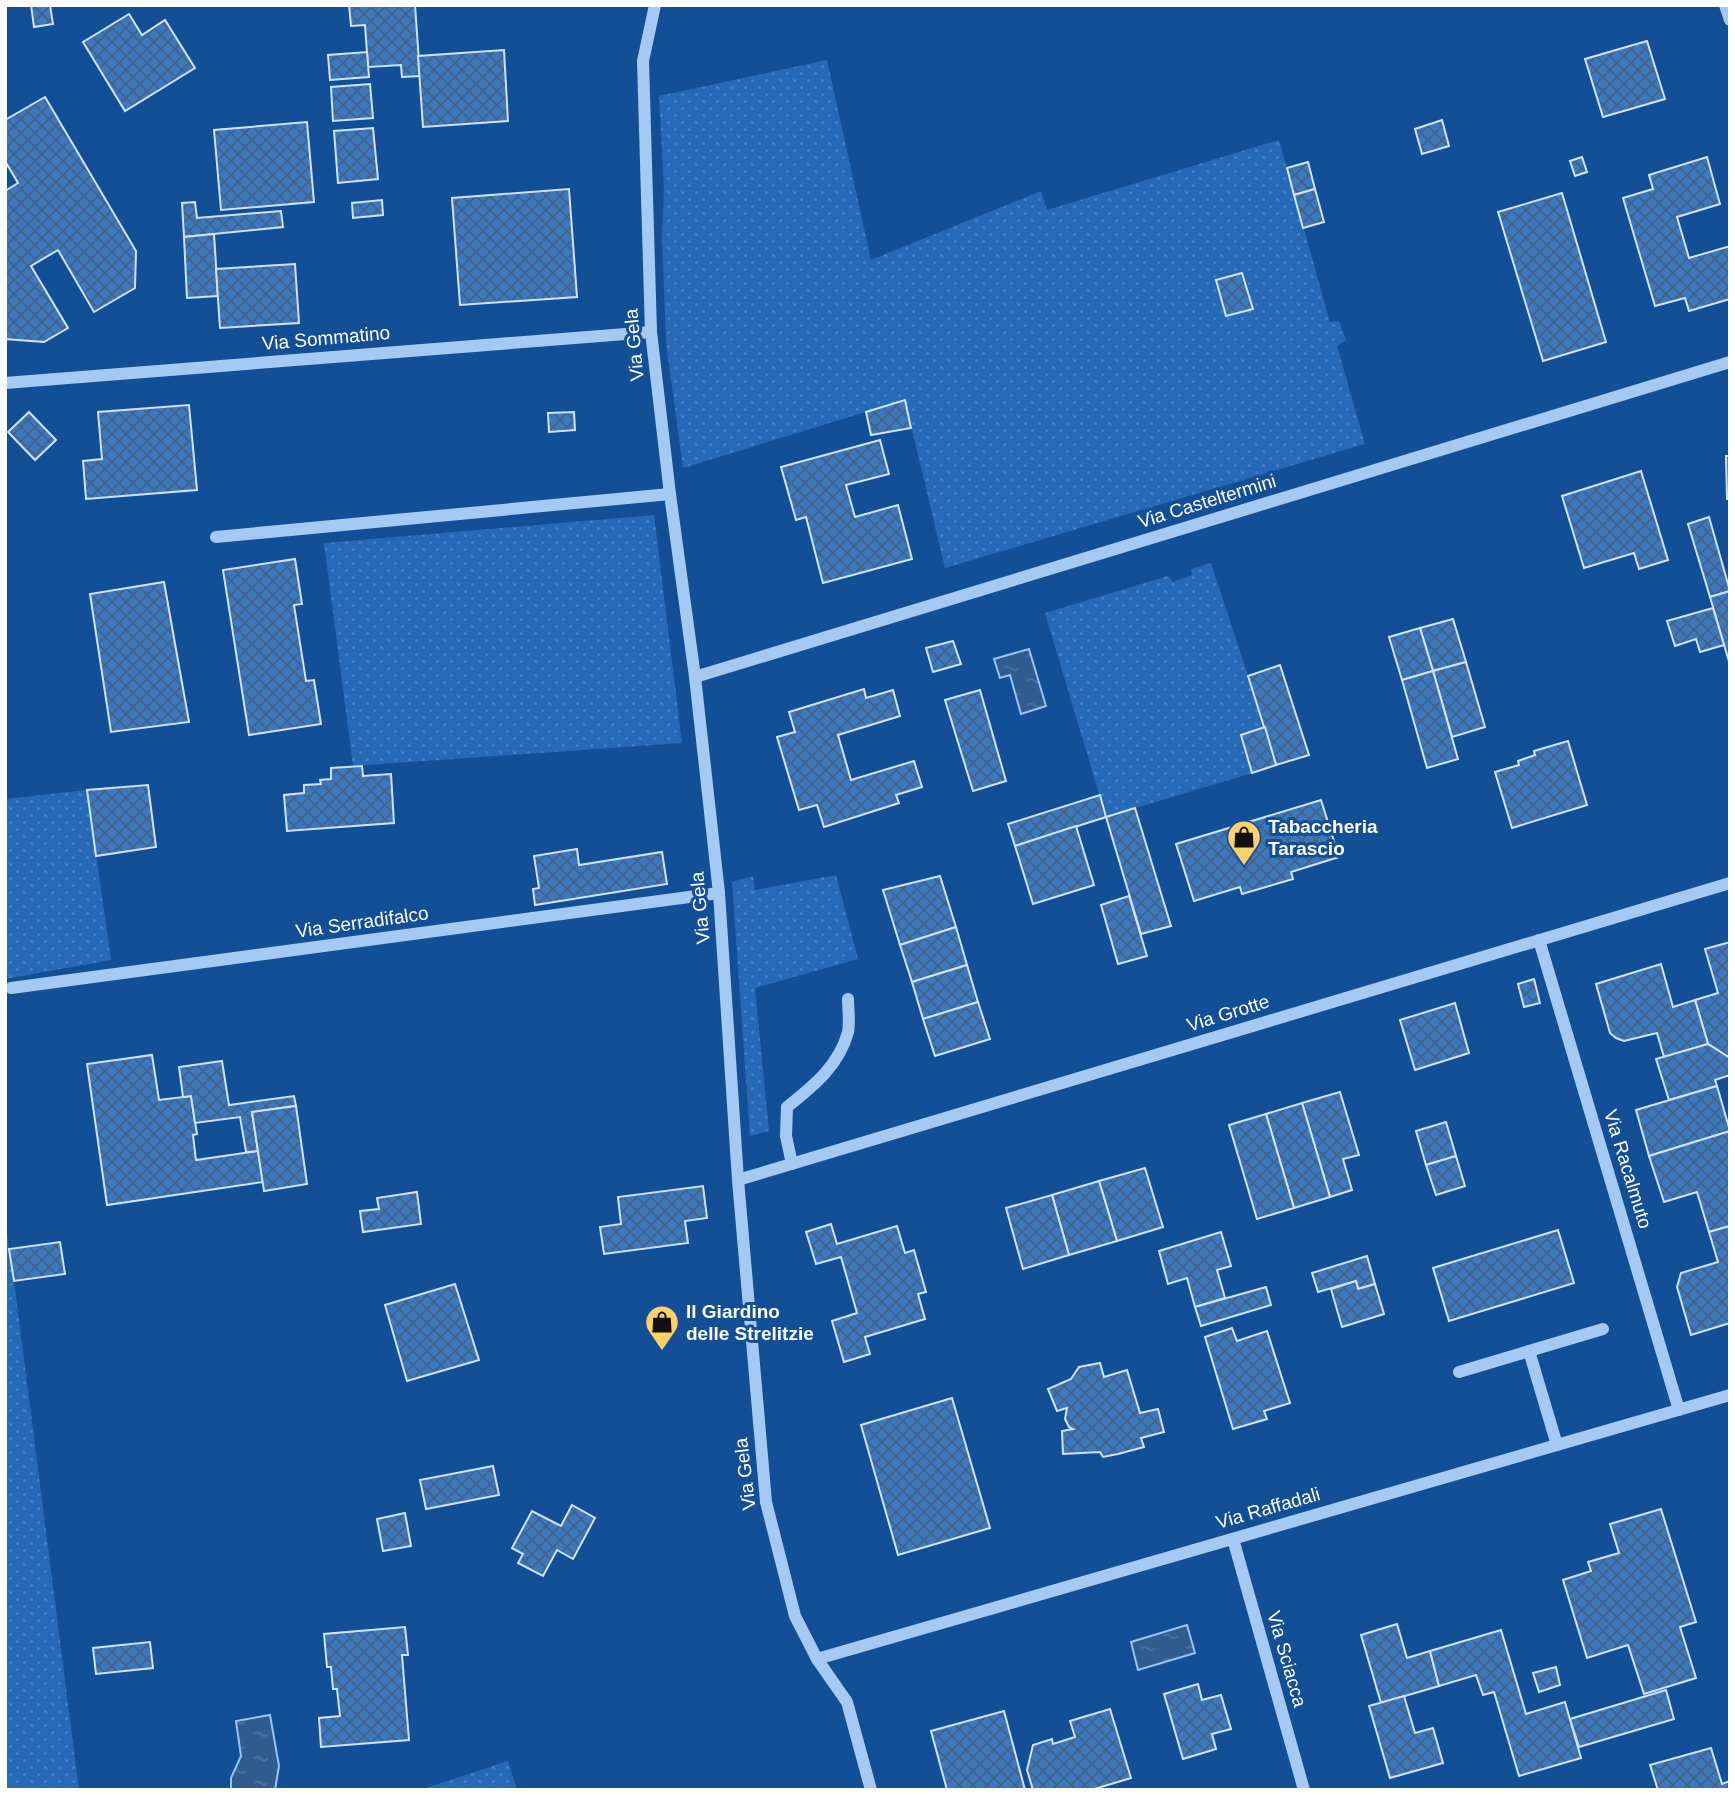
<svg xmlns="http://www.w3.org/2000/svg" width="1735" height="1795" viewBox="0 0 1735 1795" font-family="Arial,sans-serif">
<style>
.grass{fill:url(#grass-dots)}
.water{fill:url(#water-ripples);stroke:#96c4f6;stroke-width:2}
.building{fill:url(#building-cross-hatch);stroke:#cce3fd;stroke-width:2}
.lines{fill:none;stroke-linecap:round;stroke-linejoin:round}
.minor{stroke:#a4c9f3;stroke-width:12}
.labels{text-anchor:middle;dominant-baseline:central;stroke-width:6;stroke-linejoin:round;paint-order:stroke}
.street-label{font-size:19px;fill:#fff;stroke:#134f97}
.poi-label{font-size:19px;font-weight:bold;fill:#fff;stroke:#134f97;text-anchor:start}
</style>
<defs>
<pattern id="grass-dots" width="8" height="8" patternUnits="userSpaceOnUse" patternTransform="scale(1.75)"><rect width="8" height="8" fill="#2669b6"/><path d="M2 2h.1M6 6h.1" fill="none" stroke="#4780c1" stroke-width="1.8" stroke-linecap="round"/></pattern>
<pattern id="water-ripples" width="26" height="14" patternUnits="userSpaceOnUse" patternTransform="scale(1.75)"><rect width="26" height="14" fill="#305c90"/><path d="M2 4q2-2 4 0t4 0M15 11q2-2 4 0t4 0" fill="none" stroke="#4f74a1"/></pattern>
<pattern id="building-cross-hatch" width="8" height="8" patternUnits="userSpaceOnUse" patternTransform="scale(1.75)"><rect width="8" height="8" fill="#3c78bf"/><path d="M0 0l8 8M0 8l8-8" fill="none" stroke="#446286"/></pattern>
</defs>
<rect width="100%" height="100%" fill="#134f97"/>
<g class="grass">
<path d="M827,60l44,200 170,-69 6,19 232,-70 51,182 9,-1 7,19 -9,6 28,98 -420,124 -40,-168 -222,68 -17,-125 -4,-106 2,-47 -5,-94z"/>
<path d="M654,515l28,228 -329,23 -29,-223z"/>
<path d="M1211,563l54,164 -24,9 11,37 -146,44 -61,-204 123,-37 5,6 19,-7 -1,-6z"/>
<path d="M87,790l24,170 -106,19v-180z"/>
<path d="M836,875l22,84 -103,29 14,143 -19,5 -18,-254 21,-6 2,14z"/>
<path d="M5,1223l9,58 65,509h-74z"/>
<path d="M508,1761l9,29h-97z"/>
</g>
<g class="water">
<path d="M1029,649l17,57 -25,8 -11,-39 -10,3 -6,-19z"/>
<path d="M1187,1625l8,28 -57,17 -7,-28z"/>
<path d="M270,1715l9,51 -4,24h-44v-12l10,-22 -5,-35z"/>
</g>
<g class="building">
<path d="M31,5h19l3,19 -19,3z"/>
<path d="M349,5h66l5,71 -18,1 -1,-12 -33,2 -3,-42 -14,1z"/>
<path d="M129,14l13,21 23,-15 30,48 -70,43 -42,-69z"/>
<path d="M1647,41l18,58 -62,18 -18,-58z"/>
<path d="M504,50l4,71 -85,6 -5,-71z"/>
<path d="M367,52l2,25 -39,3 -2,-25z"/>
<path d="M370,84l3,34 -40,3 -2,-34z"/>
<path d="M45,97l91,154 -1,37 -41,24 -36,-62 -27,16 37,62 -24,14 -39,-3v-148l13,-8 -13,-22v-41z"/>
<path d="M1442,120l7,26 -27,8 -7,-25z"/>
<path d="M307,122l7,80 -93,8 -7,-80z"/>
<path d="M373,128l5,51 -40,4 -4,-52z"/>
<path d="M1582,157l5,15 -12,4 -5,-15z"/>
<path d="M1707,157l13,47 -43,13 12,41 41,-12v53l-41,12 -4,-13 -30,8 -32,-108 30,-9 -4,-14z"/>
<path d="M1308,162l7,27 -21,6 -7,-27z"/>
<path d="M569,189l8,108 -117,8 -8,-107z"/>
<path d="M1315,189l9,33 -21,6 -9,-33z"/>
<path d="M1562,193l44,149 -63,19 -45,-149z"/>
<path d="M382,200l1,15 -30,3 -1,-15z"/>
<path d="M195,202l2,16 84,-7 2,16 -99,10 -2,-34z"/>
<path d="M214,234l4,62 -31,2 -3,-61z"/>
<path d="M295,264l4,59 -79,5 -4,-59z"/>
<path d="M1242,273l11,36 -27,7 -10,-36z"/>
<path d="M905,400l6,28 -40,7 -5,-23z"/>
<path d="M189,405l8,85 -111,9 -3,-38 19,-2 -4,-47z"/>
<path d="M29,412l27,28 -21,20 -27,-28z"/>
<path d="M574,412l1,18 -26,2 -1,-19z"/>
<path d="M880,440l9,34 -43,11 9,32 43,-12 14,54 -89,24 -17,-66 -10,3 -15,-53z"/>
<path d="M1726,456h4v43h-3z"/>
<path d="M1641,471l27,89 -29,9 -5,-16 -50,15 -22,-72z"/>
<path d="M1709,517l21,74 -20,6 -22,-73z"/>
<path d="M295,559l7,45 -8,1 12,76 8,-1 7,44 -72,11 -26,-165z"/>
<path d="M164,582l25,140 -78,10 -21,-138z"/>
<path d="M1730,591v74l-20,-68z"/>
<path d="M1713,608l11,37 -24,7 -4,-13 -21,7 -8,-25z"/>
<path d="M1453,619l13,43 -33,9 -13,-43z"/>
<path d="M1420,628l13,43 -31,9 -13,-43z"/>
<path d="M953,641l8,23 -28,8 -7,-24z"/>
<path d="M1466,662l19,65 -33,10 -19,-66z"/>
<path d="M1280,665l29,90 -33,10 -28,-89z"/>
<path d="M1433,671l25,88 -31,9 -25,-88z"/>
<path d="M864,689l2,9 27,-8 7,26 -62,19 13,45 63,-19 8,26 -26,8 3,8 -75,24 -7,-22 -18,5 -22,-73 18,-5 -6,-20z"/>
<path d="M980,690l26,91 -33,10 -28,-91z"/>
<path d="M1265,727l11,38 -24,8 -11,-38z"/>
<path d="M1568,741l19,64 -75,23 -17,-56 24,-7 -1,-4 17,-6 -1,-4z"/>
<path d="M362,766l1,10 28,-2 3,49 -107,8 -3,-36 20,-2v-8l17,-1 -1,-4 11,-1v-11z"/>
<path d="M148,785l8,62 -60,9 -9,-66z"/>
<path d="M1100,795l6,22 -91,29 -7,-22z"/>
<path d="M1321,800l18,57 -48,15 2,7 -51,15 -2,-7 -46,14 -18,-57z"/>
<path d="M1135,808l36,118 -30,8 -35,-117z"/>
<path d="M1076,826l18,59 -61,19 -18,-58z"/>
<path d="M577,849l2,16 83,-13 5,32 -132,21 -2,-16 6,-1 -5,-32z"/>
<path d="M940,876l16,51 -56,18 -17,-55z"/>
<path d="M1129,896l18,60 -29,8 -17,-59z"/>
<path d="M956,927l11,38 -55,17 -12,-37z"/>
<path d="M1730,942v116l-22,-14 -13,-44 23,-7 -13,-44z"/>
<path d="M1661,964l12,43 22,-7 13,44 -44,13 -7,-24 -33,8 -8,-3 -6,-5 -14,-49z"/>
<path d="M967,965l11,37 -55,17 -11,-37z"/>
<path d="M1534,979l6,24 -16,4 -6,-23z"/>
<path d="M978,1002l12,37 -55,17 -12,-37z"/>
<path d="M1455,1003l14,50 -54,17 -15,-50z"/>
<path d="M1708,1044l22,14v17l-15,5 2,6 -48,14 -13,-41z"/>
<path d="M152,1055l7,45 32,-4 6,38 -4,1 3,25 62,-9 5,31 -156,23 -20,-141z"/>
<path d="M222,1061l7,44 65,-9 2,10 -44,6 6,39 -12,1 -6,-35 -45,6 -4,-27 -8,1 -4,-30z"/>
<path d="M1717,1086l13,45 -81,25 -13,-46z"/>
<path d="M1340,1092l19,63 -16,4 9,31 -22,7 -28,-94z"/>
<path d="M1302,1103l28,94 -36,11 -28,-94z"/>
<path d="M296,1106l11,78 -43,7 -12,-79z"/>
<path d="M1266,1114l28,94 -37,11 -28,-94z"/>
<path d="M1446,1122l10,34 -30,9 -10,-34z"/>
<path d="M1730,1131v95l-21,6 -12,-40 -33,10 -15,-46z"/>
<path d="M1456,1156l9,30 -29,9 -10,-30z"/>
<path d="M1145,1168l18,59 -46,14 -18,-60z"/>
<path d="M1099,1181l18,60 -48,14 -17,-60z"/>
<path d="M703,1186l4,32 -22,3 3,22 -84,11 -4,-27 21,-3 -3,-27z"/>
<path d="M417,1192l4,32 -58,8 -3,-21 19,-2 -2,-11z"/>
<path d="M1052,1195l17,60 -46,14 -17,-61z"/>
<path d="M831,1224l6,20 60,-18 8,27 9,-3 12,42 -8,2 7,25 -60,18 5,17 -26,8 -12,-41 25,-8 -16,-56 -25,7 -10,-32z"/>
<path d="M1730,1226v97l-39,12 -14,-48 4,-14 37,-11 -9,-30z"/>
<path d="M1558,1230l16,53 -125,38 -16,-53z"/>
<path d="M1221,1232l10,34 -14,4 8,28 -30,9 -8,-29 -19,6 -9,-33z"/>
<path d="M60,1242l5,32 -51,7 -5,-32z"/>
<path d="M1367,1256l8,28 -17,5 -2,-8 -38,11 -6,-19z"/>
<path d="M1356,1281l2,8 17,-5 9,30 -42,13 -11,-38z"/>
<path d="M455,1284l24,76 -72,21 -22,-76z"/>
<path d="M1266,1287l5,18 -70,21 -6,-19z"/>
<path d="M1232,1328l5,13 30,-10 23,72 -26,8 3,8 -34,10 -28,-92z"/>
<path d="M1100,1363l4,14 23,-7 13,43 18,-4 6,23 -23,6 3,9 -26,7 -15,3 -3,-5 -37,2 -1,-23 11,-2 -4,-2 -4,-8 2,-11 -10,3 -9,-22 23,-10 8,-12z"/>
<path d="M952,1398l38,130 -92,27 -37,-130z"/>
<path d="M493,1466l6,29 -73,14 -6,-29z"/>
<path d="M572,1505l23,13 -22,41 -16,-9 -14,26 -25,-13 5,-9 -11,-6 20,-37 29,15z"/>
<path d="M1661,1509l35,113 -16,5 16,51 -52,16 -16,-49 -41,13 -24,-78 28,-9 -3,-9 31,-9 -9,-29z"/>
<path d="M405,1513l6,33 -28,5 -6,-32z"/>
<path d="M1397,1624l10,34 23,-7 9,35 -58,17 -20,-68z"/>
<path d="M405,1627l3,28h-6l7,85 -88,7 -2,-29 21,-2 -3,-27h-4l-2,-22h-4l-3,-33z"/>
<path d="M1501,1630l25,84 39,-12 16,56 -62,18 -25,-84 -11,3 -7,-20 -37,11 -9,-35z"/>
<path d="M150,1642l3,26 -57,6 -3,-26z"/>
<path d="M1556,1667l4,18 -21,7 -6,-19z"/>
<path d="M1198,1684l4,16 19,-5 10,34 -19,5 4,15 -33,10 -19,-65z"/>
<path d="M1666,1690l8,29 -95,28 -9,-28z"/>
<path d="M1404,1696l11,37 18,-5 10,35 -53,15 -21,-72z"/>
<path d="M1110,1709l21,69 -40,12h-58l-6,-20 6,-25 19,-6 1,5 22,-7 -5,-16z"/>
<path d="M1004,1711l21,79h-78l-16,-59z"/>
<path d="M1711,1748l11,36 8,-3v9h-72l-8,-25z"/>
</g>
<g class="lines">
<g class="minor">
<path d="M655,5l-12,56 8,271 19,162 25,183 24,216 19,287 28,322 29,114 22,43 30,43 24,88"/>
<path d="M1725,5l5,15"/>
<path d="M5,383l646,-51"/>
<path d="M216,537l454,-43"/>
<path d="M695,677l1035,-315"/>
<path d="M1539,940l140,470"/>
<path d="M11,988l708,-95"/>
<path d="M792,1164l-6,-28 1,-29c26,-21 52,-41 61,-75 2,-10 0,-23 0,-33"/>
<path d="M738,1180l992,-297"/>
<path d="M1529,1351l28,94"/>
<path d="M1459,1372l144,-43"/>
<path d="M1233,1539l71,251"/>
<path d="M817,1659l913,-264"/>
</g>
</g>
<defs>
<g id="shop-pin" transform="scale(1.75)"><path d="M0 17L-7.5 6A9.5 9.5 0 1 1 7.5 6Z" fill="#ffd066" stroke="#134f97"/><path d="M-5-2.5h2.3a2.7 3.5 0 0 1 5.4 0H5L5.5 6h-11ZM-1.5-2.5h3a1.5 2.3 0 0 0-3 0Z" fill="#111"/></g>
</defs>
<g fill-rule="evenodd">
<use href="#shop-pin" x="1244" y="837"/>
<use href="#shop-pin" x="662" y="1322"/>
</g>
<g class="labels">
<g class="street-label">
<text transform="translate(326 338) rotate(-5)">Via Sommatino</text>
<text transform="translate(634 345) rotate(-95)">Via Gela</text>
<text transform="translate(1207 501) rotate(-17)">Via Casteltermini</text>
<text transform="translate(700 908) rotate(-95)">Via Gela</text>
<text transform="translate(362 922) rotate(-8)">Via Serradifalco</text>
<text transform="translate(1228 1013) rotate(-17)">Via Grotte</text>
<text transform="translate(1628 1169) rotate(73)">Via Racalmuto</text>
<text transform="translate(745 1474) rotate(-97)">Via Gela</text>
<text transform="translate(1268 1508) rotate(-16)">Via Raffadali</text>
<text transform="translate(1287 1659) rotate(74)">Via Sciacca</text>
</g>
<g class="poi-label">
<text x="1268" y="826">Tabaccheria<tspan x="1268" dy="22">Tarascio</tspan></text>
<text x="686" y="1311">Il Giardino<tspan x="686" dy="22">delle Strelitzie</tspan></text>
</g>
</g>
<rect width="1735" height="1795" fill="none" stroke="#ffffff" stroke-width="14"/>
</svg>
